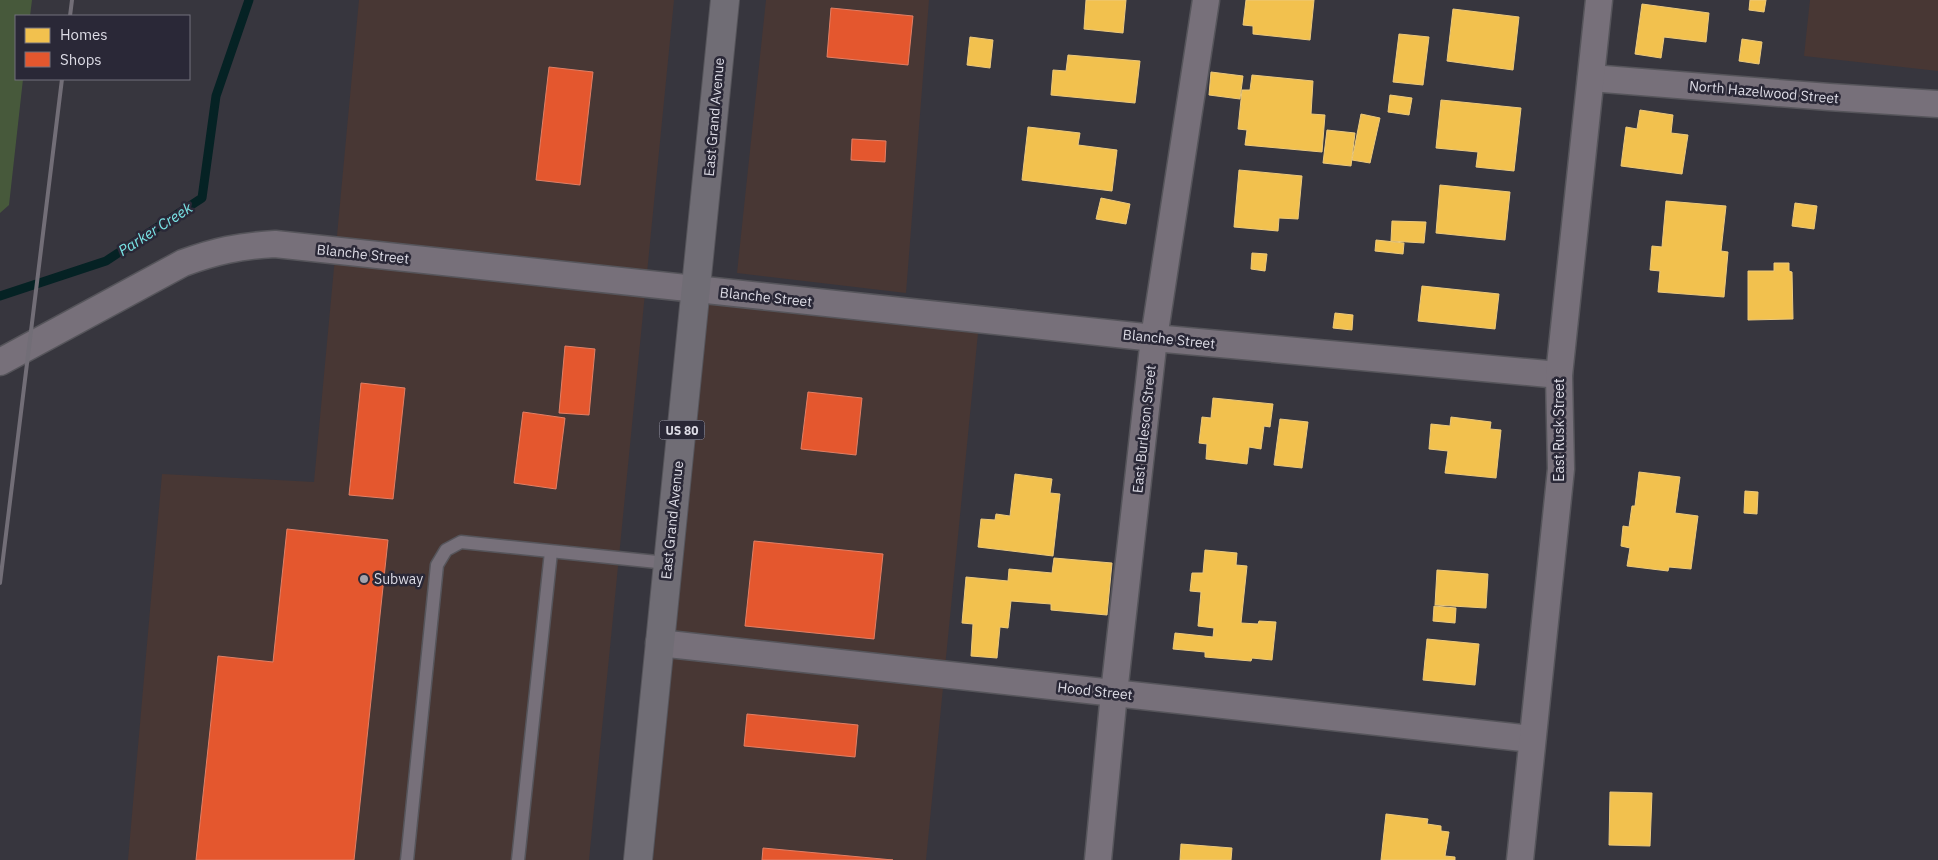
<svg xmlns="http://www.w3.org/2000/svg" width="1938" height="860" viewBox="0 0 1938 860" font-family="'IBM Plex Sans',sans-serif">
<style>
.commercial{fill:#483734}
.green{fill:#47593b}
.homes{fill:#f2c14e;stroke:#ecc97c}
.shops{fill:#e4572e;stroke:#e27f65}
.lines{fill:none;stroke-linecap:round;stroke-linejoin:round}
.stream{stroke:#052224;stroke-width:9}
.lane-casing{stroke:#56555b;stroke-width:15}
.street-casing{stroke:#56555b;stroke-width:29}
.highway-casing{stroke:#56555b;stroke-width:30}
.lane{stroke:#77707a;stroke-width:12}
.street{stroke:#77707a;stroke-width:26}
.highway{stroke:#706d75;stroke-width:28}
.rail{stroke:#726e77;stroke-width:4}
.poi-dot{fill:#a3a2ab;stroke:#2a2837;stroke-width:2}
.labels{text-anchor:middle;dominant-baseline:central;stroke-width:5;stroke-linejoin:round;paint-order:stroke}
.shield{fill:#2a2837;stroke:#a7a6b2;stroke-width:1}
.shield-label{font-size:12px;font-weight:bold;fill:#dddce6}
.street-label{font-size:14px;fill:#dddce6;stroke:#2a2837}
.poi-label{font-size:14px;fill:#dddce6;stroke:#2a2837;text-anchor:start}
.water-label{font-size:15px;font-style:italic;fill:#79e4e6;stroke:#2a2837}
</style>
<rect width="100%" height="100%" fill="#37363e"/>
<g class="commercial">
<path d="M359,0h315l-85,860h-461l34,-386 152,8z"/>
<path d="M766,0h163l-23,293 -169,-20z"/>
<path d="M1810,0h128v71l-134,-15z"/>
<path d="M710,286l270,27 -54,547h-273z"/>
</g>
<path class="green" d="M0,0h32l-2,16h-14v63h7l-14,126 -9,8z"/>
<g class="homes">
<path d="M1086,0h40l-3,33 -39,-4z"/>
<path d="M1246,0h68l-4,40 -57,-6v-8l-10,-1z"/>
<path d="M1750,0h16l-2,12 -15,-2z"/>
<path d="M1642,4l67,9 -3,29 -42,-5 -3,21 -26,-4z"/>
<path d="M1453,9l66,8 -6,53 -66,-9z"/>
<path d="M1399,34l30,3 -6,48 -30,-3z"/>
<path d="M970,37l23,3 -3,28 -23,-3z"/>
<path d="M1742,39l20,3 -3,22 -20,-3z"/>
<path d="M1068,55l72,6 -5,42 -84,-8 2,-25 13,1z"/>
<path d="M1211,72l32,4 -3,23 -31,-4z"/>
<path d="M1252,75l61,6 -2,33 14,1 -3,37 -77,-7 2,-15 -9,-1 4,-39h8z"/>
<path d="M1390,95l22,3 -3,17 -21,-3z"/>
<path d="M1441,100l80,8 -7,63 -38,-4 2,-15 -42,-4z"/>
<path d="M1640,110l33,5 -2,18 17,2 -6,39 -61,-8 5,-39 11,2z"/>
<path d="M1361,114l19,4 -10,45 -18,-3z"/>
<path d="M1028,127l52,6 -2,12 39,5 -5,41 -90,-11z"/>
<path d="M1327,130l28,3 -4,33 -28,-3z"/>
<path d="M1239,170l63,6 -4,43 -19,-1 -1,13 -44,-4z"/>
<path d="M1440,185l70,7 -5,48 -69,-7z"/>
<path d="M1101,198l29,6 -4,20 -30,-5z"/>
<path d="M1666,201l60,5 -5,45 7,1 -4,45 -66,-5 2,-21 -10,-1 2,-24 10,1z"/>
<path d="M1795,203l22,3 -3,23 -22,-3z"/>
<path d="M1392,221l34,1 -2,21 -33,-2z"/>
<path d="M1376,240l28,3 -1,11 -28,-3z"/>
<path d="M1252,253l15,1 -2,17 -14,-2z"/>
<path d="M1774,263h15v8l3,1 1,47 -45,1v-49h26z"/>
<path d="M1422,286l77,8 -4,35 -77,-8z"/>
<path d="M1335,313l18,2 -1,15 -19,-2z"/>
<path d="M1213,398l60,6 -3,23 -6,-1 -3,23 -12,-2 -2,17 -41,-5 1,-15 -8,-1 3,-26 9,1z"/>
<path d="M1451,417l40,5 -1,7 11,1 -5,48 -51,-5 3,-22 -19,-2 2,-25 19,2z"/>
<path d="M1280,419l28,3 -6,46 -28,-3z"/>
<path d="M1639,472l41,5 -5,36 23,3 -7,53 -22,-2 -1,4 -41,-5 3,-18 -9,-2 2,-20 6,1 3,-21h3z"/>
<path d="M1015,474l37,5 -2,14 10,1 -7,62 -75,-9 3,-28 14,1 1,-6 14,2z"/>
<path d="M1745,491l13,1 -1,22 -13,-1z"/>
<path d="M1205,550l32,3 -1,12 11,1 -6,57 17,1 1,-3 17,1 -4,38 -20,-2 -1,3 -46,-4v-5l-32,-3 2,-16 38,4 1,-9 -16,-2 3,-34 -11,-1 2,-18h11z"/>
<path d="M1054,558l58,5 -5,52 -56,-5v-6l-40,-3 -3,27 -8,-1 -3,31 -26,-2 2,-32 -11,-1 4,-46 42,4 1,-12 43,4z"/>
<path d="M1437,570l51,4 -2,34 -51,-3z"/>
<path d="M1434,606l22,2 -1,15 -22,-2z"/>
<path d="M1427,639l52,5 -4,41 -52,-5z"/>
<path d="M1610,792l42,1 -2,53 -41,-1z"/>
<path d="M1386,814l42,5 -1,5 14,2v5l8,1 -4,24 10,1v3h-74z"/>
<path d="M1181,844l51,4 -1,12h-51z"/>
</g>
<g class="shops">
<path d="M831,8l82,8 -5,49 -81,-8z"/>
<path d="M549,67l44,5 -13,113 -44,-5z"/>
<path d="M852,139l34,2 -1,21 -34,-2z"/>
<path d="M565,346l30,3 -6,66 -30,-2z"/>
<path d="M361,383l44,5 -12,111 -44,-4z"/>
<path d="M808,392l54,6 -6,57 -55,-6z"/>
<path d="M523,412l42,6 -9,71 -42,-6z"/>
<path d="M287,529l101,11 -34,320h-158l22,-204 55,6z"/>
<path d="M754,541l129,13 -9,85 -129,-13z"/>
<path d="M747,714l111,11 -3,32 -111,-11z"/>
<path d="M763,848l130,12h-131z"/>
</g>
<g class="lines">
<path class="stream" d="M0,296l106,-35 96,-63 14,-102 33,-96"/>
<g class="lane-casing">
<g id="lane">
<path d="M407,860l30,-295 9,-15 15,-8 206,21"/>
<path d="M518,860l33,-308"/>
</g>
</g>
<g class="street-casing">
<g id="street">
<path d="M1591,78l238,19 109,7"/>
<path d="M0,362l183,-99c33,-12 56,-17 92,-19l879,94 405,37"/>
<path d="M659,643l873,96"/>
<path d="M1098,860l16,-167 40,-355 52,-338"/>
<path d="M1520,860l41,-391 -2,-94 40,-375"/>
</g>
</g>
<g class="highway-casing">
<path id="highway" d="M638,860c27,-287 60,-573 87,-860"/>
</g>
<use href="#lane" class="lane"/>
<use href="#street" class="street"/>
<use href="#highway" class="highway"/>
<g class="rail">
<path d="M70,16l2,-16"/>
<path d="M0,583l62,-504"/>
</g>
</g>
<circle class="poi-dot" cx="364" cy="579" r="5"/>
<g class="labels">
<rect class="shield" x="659.5" y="420.5" width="45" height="19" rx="4"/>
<g class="shield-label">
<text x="682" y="430">US 80</text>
</g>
<g class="street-label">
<text transform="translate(1764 92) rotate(5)">North Hazelwood Street</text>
<text transform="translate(714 117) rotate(-85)">East Grand Avenue</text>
<text transform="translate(363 254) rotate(6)">Blanche Street</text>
<text transform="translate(766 297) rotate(6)">Blanche Street</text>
<text transform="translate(1169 339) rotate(6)">Blanche Street</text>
<text transform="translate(1144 429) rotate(-84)">East Burleson Street</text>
<text transform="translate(1559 430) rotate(-90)">East Rusk Street</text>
<text transform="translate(672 520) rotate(-84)">East Grand Avenue</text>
<text transform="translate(1095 691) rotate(6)">Hood Street</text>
</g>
<g class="poi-label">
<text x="374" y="579">Subway</text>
</g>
<g class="water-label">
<text transform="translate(155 229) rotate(-33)">Parker Creek</text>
</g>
</g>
<rect x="15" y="15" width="175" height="65" fill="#2a2837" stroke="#72707d"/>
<rect x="25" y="28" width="25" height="15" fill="#f2c14e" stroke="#72707d"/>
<text x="60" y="40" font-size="15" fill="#dddce6">Homes</text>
<rect x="25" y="52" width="25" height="15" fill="#e4572e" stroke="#72707d"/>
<text x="60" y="65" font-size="15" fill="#dddce6">Shops</text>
</svg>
